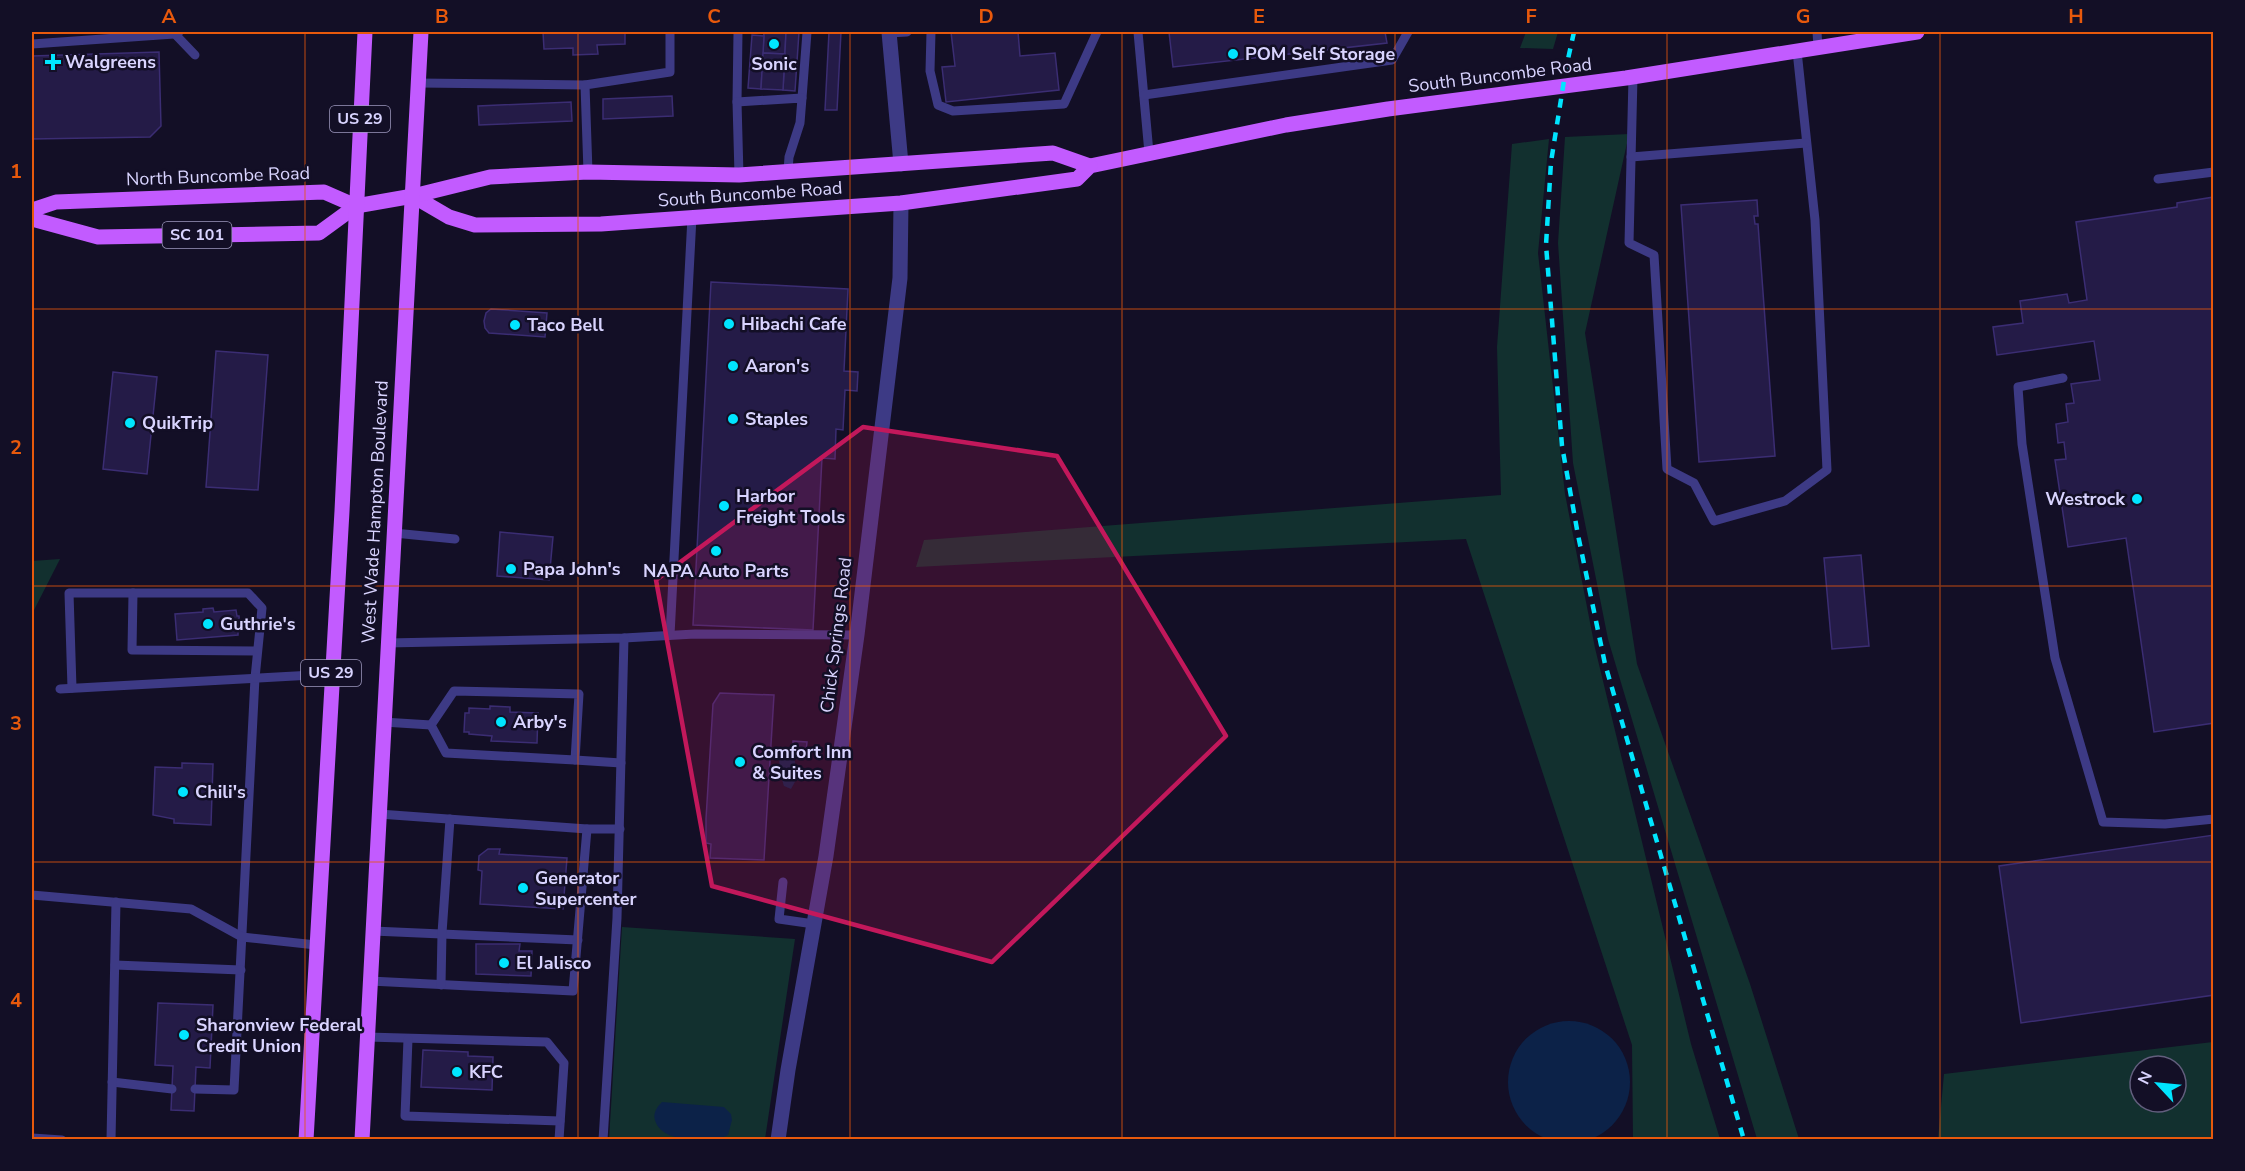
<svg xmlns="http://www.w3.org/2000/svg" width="2245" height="1171" viewBox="0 0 2245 1171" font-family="'Nunito Sans',sans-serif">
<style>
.green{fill:#12302f;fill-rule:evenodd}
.water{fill:#0c2248}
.building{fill:#241b47;stroke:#3b2d73;stroke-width:1.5}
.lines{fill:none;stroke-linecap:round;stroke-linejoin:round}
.service{stroke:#3d3a85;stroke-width:9}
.minor{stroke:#3d3a85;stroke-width:15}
.primary{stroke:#c25bff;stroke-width:15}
.rail{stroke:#00e5ff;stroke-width:4.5;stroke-dasharray:9 8;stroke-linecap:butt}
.marked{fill:#c2185b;fill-opacity:0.2;stroke:#c2185b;stroke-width:4.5;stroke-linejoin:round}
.grid{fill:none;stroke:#e8590c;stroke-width:1.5;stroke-opacity:0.55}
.poi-dot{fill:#00e5ff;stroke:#130f26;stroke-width:2}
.labels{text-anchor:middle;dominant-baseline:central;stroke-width:5;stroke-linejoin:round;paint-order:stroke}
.shield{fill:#130f26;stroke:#9e99be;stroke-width:1.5}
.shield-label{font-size:16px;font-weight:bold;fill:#d9d4ff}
.poi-label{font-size:18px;font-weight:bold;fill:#d9d4ff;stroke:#130f26;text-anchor:start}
.street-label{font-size:18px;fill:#d9d4ff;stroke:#130f26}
.neatline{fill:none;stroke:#e8590c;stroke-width:2}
.grid-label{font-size:20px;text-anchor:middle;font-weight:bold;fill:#e8590c}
</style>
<rect width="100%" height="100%" fill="#130f26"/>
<g class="green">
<path d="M1526,32h32l-5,17 -33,-1z"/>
<path d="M1629,134l-44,199 52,331 113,320 49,155h-42l-149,-500 -35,-176 -15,-220 7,-106z"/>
<path d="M1549,139l-11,114 27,241 30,154 96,396 29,95h-87l-1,-94 -166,-506 -550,28 8,-27 577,-45 -4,-148 15,-203z"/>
<path d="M60,559l-28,55v-53z"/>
<path d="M622,927l173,12 -30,200 -156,1z"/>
<path d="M2213,1042v97h-275l6,-65zM2140,1066h36v36h-36z"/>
</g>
<g class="water">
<path d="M784,755l5,1 6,5 1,19 -5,9 -7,-3c-2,-5 -4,-19 -5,-25z"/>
<circle cx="1569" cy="1082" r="61"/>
<path d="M662,1102l62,5 7,7 1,6 -4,15 -7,3c-20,0 -55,6 -65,-15 -4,-9 0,-15 6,-21z"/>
</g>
<g class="building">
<path d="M543,32h82v12l-28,1 1,9 -25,1v-7l-29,1z"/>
<path d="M764,32h22l-1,22 -22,-1z"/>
<path d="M786,32h13l-4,59 -12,-1z"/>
<path d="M829,32h12l-4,78h-12z"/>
<path d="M951,32h67l2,24 35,-3 4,37 -113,12 -4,-35 13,-1z"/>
<path d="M1169,32h216l2,11 -214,24z"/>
<path d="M752,35l12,1 -3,53 -13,-1z"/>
<path d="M159,52l2,74 -11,11 -118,2v-83z"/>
<path d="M763,53l22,1 -2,36 -22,-1z"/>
<path d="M672,96l1,20 -70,3v-20z"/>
<path d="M571,102l1,19 -93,4 -1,-19z"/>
<path d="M2214,197v526l-60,9 -28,-194 -58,9 -13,-87 11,-1 -2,-17 -6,1 -2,-19 12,-2 -2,-18 8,-1 -3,-19 29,-4 -6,-39 -97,14 -4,-28 30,-4 -3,-22 47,-7 2,9 18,-3 -11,-78 101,-15v-4z"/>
<path d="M1757,200l1,16h-4l1,8h3l17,232 -76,6 -18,-257z"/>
<path d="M711,282l137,7 -4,82 14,1 -1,19 -12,-1 -2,40 -7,-1 -1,30 -13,-1 -9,172 -120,-5z"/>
<path d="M491,309l56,4 -2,24 -56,-4 -4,-5 -1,-7 2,-8z"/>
<path d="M216,351l52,4 -10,135 -52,-3z"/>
<path d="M113,372l44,5 -10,97 -44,-5z"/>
<path d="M500,532l53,5 -4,43 -52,-4z"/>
<path d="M1861,555l8,91 -37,3 -8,-91z"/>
<path d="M213,608l1,4 22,-2 1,6h2l1,15 -2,1v3l-61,5 -2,-26 28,-2v-3z"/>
<path d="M720,693l54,2 -10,165 -54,-2 1,-14 -5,-1v-24l7,-115z"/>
<path d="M490,706l20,1v5l28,1 -1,30 -46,-2 1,-5 -23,-2v-2h-5l1,-19h4v-5l21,1z"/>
<path d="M793,741l14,1 -1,9 -13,-1z"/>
<path d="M182,763l31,1 -2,61 -37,-2v-4l-21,-4 2,-48 27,1z"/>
<path d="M2214,835v160l-193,28 -22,-157z"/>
<path d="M488,849h12l-1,5 68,4 -4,51 -83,-5 2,-33 -4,-1 1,-14z"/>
<path d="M476,944h44l-1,7h13l-1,25 -55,-2z"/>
<path d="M158,1003l55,2 -3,63 -14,-1 -2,44 -23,-1 2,-44 -18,-1z"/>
<path d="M423,1050l45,2v4l25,1 -1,33 -71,-3z"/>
</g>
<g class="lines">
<g class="service">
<path d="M173,32l22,23"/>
<path d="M931,32l-1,39 8,34 15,6 111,-7 33,-72"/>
<path d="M1138,32l11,121"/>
<path d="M1817,32l1,15"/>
<path d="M889,33l18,-1"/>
<path d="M32,44l142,-10 5,-2"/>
<path d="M1633,77l-4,166 25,12 13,214 27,14 20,38 71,-20 42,-31 -12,-250 -18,-169"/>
<path d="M418,83l167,2"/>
<path d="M1144,95l248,-35 16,-28"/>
<path d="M802,98l5,-66"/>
<path d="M737,102l1,-70"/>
<path d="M1631,157l175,-14"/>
<path d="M588,172l-3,-87 85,-13v-40"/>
<path d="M739,175l-2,-73 65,-4 -2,25 -11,34 -1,14"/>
<path d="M2158,179l56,-7"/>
<path d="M2063,378l-45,9 4,57 33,214 48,164 62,2 49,-5"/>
<path d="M394,533l61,6"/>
<path d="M133,593l-1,57 125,1"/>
<path d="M670,635l22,-418"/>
<path d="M387,643l237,-5 71,-4 162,1"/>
<path d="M72,688l-3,-95h179l14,15 -7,70 -21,412 -39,-1"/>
<path d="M60,689l271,-15"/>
<path d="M454,691l125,3 -4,66 -129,-7 -15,-28z"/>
<path d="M383,722l48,3"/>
<path d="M575,760l46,3"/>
<path d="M379,814l208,15"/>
<path d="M783,882l-4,37 35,5"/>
<path d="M32,895l159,14 51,28 74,8"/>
<path d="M373,931l205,9"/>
<path d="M115,965l126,5"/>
<path d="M370,981l203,10 14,-162h33"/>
<path d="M441,985l1,-52 8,-114"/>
<path d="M367,1037l180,5 17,21 -5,77"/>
<path d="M408,1039l-3,77 155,5"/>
<path d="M112,1082l60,7"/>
<path d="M32,1138l30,2"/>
<path d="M111,1140l5,-238"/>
<path d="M603,1140l14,-222 7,-280"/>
</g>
<g class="minor">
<path d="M889,32l12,132"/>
<path d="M778,1140l10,-70 38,-214 31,-221 43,-357 1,-75"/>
</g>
<g class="primary">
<path d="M413,196l36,21 26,8 126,-1 300,-21 176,-24 13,-13 196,-41 102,-16 238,-31 291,-46"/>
<path d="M32,210l24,-8 268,-10 32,14"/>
<path d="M32,219l66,18 221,-4 37,-27 57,-10 77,-19 98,-5 151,3 314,-22 37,13"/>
<path d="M306,1140l36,-629 23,-479"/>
<path d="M362,1140l59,-1108"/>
</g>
<path class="rail" d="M1574,32l-8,36 -15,94 -5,83 16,201 16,89 27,129 139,476"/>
</g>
<path class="marked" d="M863,427l194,29 169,280 -234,226 -280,-76 -56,-306z"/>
<path class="grid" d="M305,32v1108M578,32v1108M850,32v1108M1122,32v1108M1395,32v1108M1667,32v1108M1940,32v1108M32,309h2182M32,586h2182M32,862h2182"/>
<g class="poi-dot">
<circle cx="774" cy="44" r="6"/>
<circle cx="1233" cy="54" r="6"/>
<path d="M50 53h6v6h6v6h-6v6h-6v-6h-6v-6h6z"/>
<circle cx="729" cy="324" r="6"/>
<circle cx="515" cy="325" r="6"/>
<circle cx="733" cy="366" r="6"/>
<circle cx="733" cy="419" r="6"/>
<circle cx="130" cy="423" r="6"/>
<circle cx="2137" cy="499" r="6"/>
<circle cx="724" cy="506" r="6"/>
<circle cx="716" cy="551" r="6"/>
<circle cx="511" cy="569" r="6"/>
<circle cx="208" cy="624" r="6"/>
<circle cx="501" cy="722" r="6"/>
<circle cx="740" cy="762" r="6"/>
<circle cx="183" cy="792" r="6"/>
<circle cx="523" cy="888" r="6"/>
<circle cx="504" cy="963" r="6"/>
<circle cx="184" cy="1035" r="6"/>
<circle cx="457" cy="1072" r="6"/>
</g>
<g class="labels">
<g class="shield">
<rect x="330" y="106" width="60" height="26" rx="4.5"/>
<rect x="162.5" y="222" width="69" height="26" rx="4.5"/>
<rect x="301" y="660" width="60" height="26" rx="4.5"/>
</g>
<g class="shield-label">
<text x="360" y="119">US 29</text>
<text x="197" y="235">SC 101</text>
<text x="331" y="673">US 29</text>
</g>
<g class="poi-label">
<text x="1245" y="54">POM Self Storage</text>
<text x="65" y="62">Walgreens</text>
<text x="774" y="64" text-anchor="middle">Sonic</text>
<text x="741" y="324">Hibachi Cafe</text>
<text x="527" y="325">Taco Bell</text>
<text x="745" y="366">Aaron's</text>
<text x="745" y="419">Staples</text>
<text x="142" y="423">QuikTrip</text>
<text x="736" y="496">Harbor<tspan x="736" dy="21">Freight Tools</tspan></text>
<text x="2125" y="499" text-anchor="end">Westrock</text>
<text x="523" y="569">Papa John's</text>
<text x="716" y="571" text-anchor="middle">NAPA Auto Parts</text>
<text x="220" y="624">Guthrie's</text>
<text x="513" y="722">Arby's</text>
<text x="752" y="752">Comfort Inn<tspan x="752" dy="21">&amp; Suites</tspan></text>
<text x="195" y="792">Chili's</text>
<text x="535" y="878">Generator<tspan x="535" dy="21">Supercenter</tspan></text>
<text x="516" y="963">El Jalisco</text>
<text x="196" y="1025">Sharonview Federal<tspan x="196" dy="21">Credit Union</tspan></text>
<text x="469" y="1072">KFC</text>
</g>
<g class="street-label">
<text transform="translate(1500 75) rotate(-7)">South Buncombe Road</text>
<text transform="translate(218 176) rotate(-2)">North Buncombe Road</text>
<text transform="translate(750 194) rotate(-4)">South Buncombe Road</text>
<text transform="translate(375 512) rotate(-87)">West Wade Hampton Boulevard</text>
<text transform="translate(836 635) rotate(-83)">Chick Springs Road</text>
</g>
</g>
<rect width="2245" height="1171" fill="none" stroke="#130f26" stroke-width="66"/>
<g transform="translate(2158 1084) rotate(296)"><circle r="28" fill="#130f26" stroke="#625e7d" stroke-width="1.5"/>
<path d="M0-4.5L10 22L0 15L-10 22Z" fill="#00e5ff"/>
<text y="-9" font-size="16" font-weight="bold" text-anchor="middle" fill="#d9d4ff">N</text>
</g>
<rect x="33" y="33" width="2179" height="1105" class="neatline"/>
<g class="grid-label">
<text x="169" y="23">A</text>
<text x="442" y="23">B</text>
<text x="714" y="23">C</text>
<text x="986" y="23">D</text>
<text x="1259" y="23">E</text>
<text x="1531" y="23">F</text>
<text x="1803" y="23">G</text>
<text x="2076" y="23">H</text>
<text x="16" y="178">1</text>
<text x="16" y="454">2</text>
<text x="16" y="730">3</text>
<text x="16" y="1007">4</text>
</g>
</svg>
